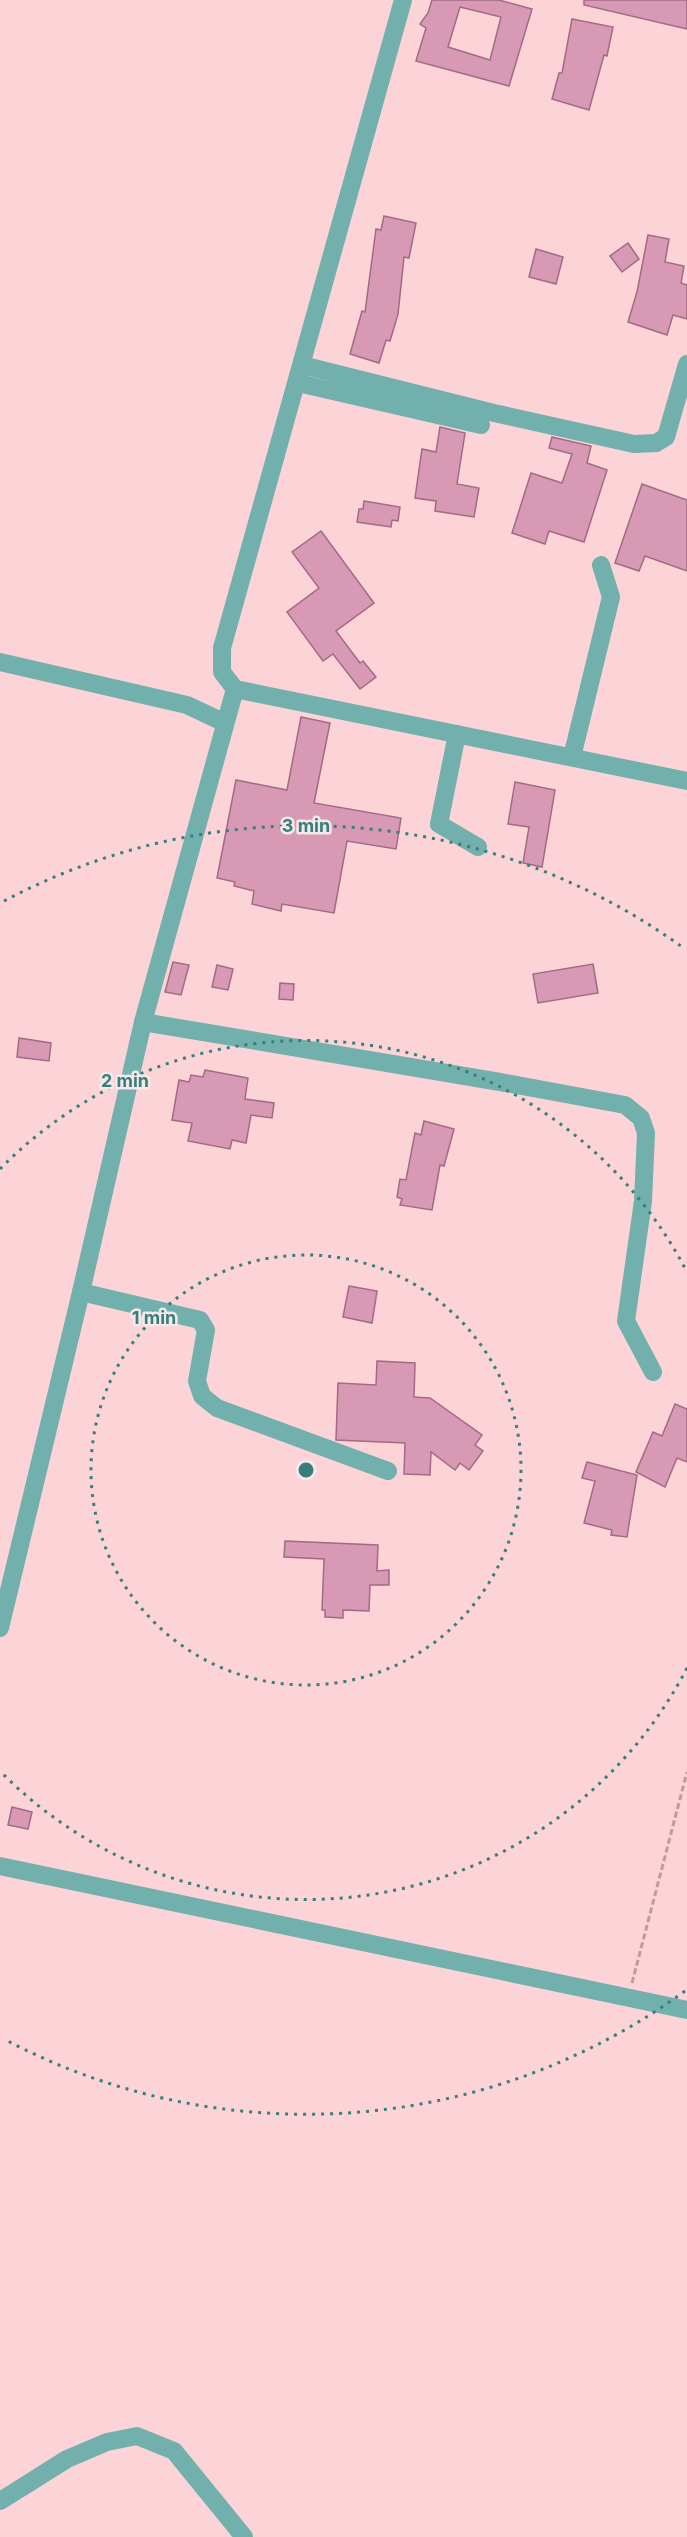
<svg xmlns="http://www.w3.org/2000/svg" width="687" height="2537" viewBox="0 0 687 2537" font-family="Inter,sans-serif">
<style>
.building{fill:#d899b4;stroke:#a26b83;stroke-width:1.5;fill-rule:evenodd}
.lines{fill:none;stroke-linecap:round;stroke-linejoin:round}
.path{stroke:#bf9b9e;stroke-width:3;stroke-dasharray:6 3;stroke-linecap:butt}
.minor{stroke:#72b0ad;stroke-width:18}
.ring{fill:none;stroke:#367f7c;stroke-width:3;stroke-dasharray:3 6}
.centre{fill:#367f7c;stroke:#f6e8e9;stroke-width:3}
.ring-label{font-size:18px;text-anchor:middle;font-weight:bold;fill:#367f7c;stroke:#f6e8e9;stroke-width:5;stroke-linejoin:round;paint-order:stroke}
</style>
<rect width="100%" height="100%" fill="#fcd3d7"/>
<g class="building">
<path d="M432,0h67l33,9 -23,77 -93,-25 10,-33 -6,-4 8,-11zM460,7l41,10 -11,43 -42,-13z"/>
<path d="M584,0h103v29l-103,-24z"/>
<path d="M572,19l41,8 -6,29 -3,-1 -15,55 -37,-11 7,-26h3z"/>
<path d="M384,216l32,7 -7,35 -5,-1 -6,57 -8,27 -4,-1 -7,23 -29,-9 12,-43 3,1 11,-83 5,1z"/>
<path d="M648,235l21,4 -4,23 19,4 -3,17 6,2v34l-14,-4 -6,20 -39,-13 9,-30z"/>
<path d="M628,243l11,16 -17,13 -12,-16z"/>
<path d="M536,249l27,8 -7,27 -27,-7z"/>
<path d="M440,427l25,6 -8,51 22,4 -5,29 -39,-6 1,-10 -21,-3 7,-49 14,3z"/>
<path d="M552,437l39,9 -4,17 20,7 -23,72 -35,-11 -4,13 -33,-11 19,-60 31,10 10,-29 -23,-6z"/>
<path d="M642,484l45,16v71l-42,-15 -6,15 -24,-8z"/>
<path d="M364,501l36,6 -2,14 -6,-1 -1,7 -34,-5 2,-13h4z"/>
<path d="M321,531l53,72 -38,28 24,32 3,-2 13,16 -16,12 -27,-35 -10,7 -36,-49 32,-24 -27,-36z"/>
<path d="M301,717l29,6 -16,80 87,15 -5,31 -49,-8 -13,72 -52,-9 -1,7 -29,-7 2,-13 -20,-5 1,-4 -18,-4 19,-98 51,10z"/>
<path d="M515,782l40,8 -13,77 -19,-4 6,-36 -21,-3z"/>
<path d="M173,962l16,3 -8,30 -16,-3z"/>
<path d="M593,964l5,29 -60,10 -5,-29z"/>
<path d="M217,965l16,4 -5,21 -16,-3z"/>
<path d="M280,983l14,1 -1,16 -14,-1z"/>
<path d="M19,1038l32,5 -2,18 -32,-4z"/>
<path d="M205,1070l43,8 -3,21 29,4 -2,15 -21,-3 -5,28 -14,-3 -2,9 -42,-8 4,-18 -20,-3 7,-40 10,2 2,-7 12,2z"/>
<path d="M424,1121l30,8 -10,37 -4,-1 -8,45 -32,-5 2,-6 -5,-2 3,-18 6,1 9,-47 6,2z"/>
<path d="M349,1286l28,5 -5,32 -29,-6z"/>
<path d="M377,1361l38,2 -1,34 16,1 52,37 -7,10 8,6 -14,19 -9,-7 -5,7 -24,-18 -1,23 -26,-1 1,-31 -69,-3 2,-57 38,2z"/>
<path d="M675,1404l12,5v53l-10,-4 -12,29 -29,-15 17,-40 9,4z"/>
<path d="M587,1462l50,13 -10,62 -16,-2 1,-5 -28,-7 11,-42 -13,-3z"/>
<path d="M285,1541l93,4 -1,26 12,-1v15h-19l-1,26 -26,-1v8l-18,-1v-7h-3l2,-51 -40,-2z"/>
<path d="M12,1807l20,5 -4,17 -20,-4z"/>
</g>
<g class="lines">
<path class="path" d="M632,1983l55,-211"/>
<g class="minor">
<path d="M403,0l-181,648v24l13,17 452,92"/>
<path d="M302,365l192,48 140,31 22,-1 10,-6 21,-73"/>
<path d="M298,383l183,42"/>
<path d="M0,662l187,43 38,18"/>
<path d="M457,734l-18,90 39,23"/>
<path d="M572,757l39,-160 -10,-32"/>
<path d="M143,1022l357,60 125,23 16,13 5,15 -3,68 -17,120 27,51"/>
<path d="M81,1292l119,28 6,10 -9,51 5,15 15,12 171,63"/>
<path d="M0,1628l81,-336 62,-270 92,-333"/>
<path d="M0,1866l687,144"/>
<path d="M0,2501l67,-42 40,-17 30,-6 37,15 70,86"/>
</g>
</g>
<g class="ring">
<circle cx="306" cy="1470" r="215"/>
<path d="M687 1668A429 429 0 0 1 0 1771M0 1169A429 429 0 0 1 687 1272"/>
<path d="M685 1991A644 644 0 0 1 4 2039M4 901A644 644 0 0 1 685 949"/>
</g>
<circle cx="306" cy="1470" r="9" class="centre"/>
<g class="ring-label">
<text x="306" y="832">3 min</text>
<text x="125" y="1087">2 min</text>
<text x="154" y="1324">1 min</text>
</g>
</svg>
